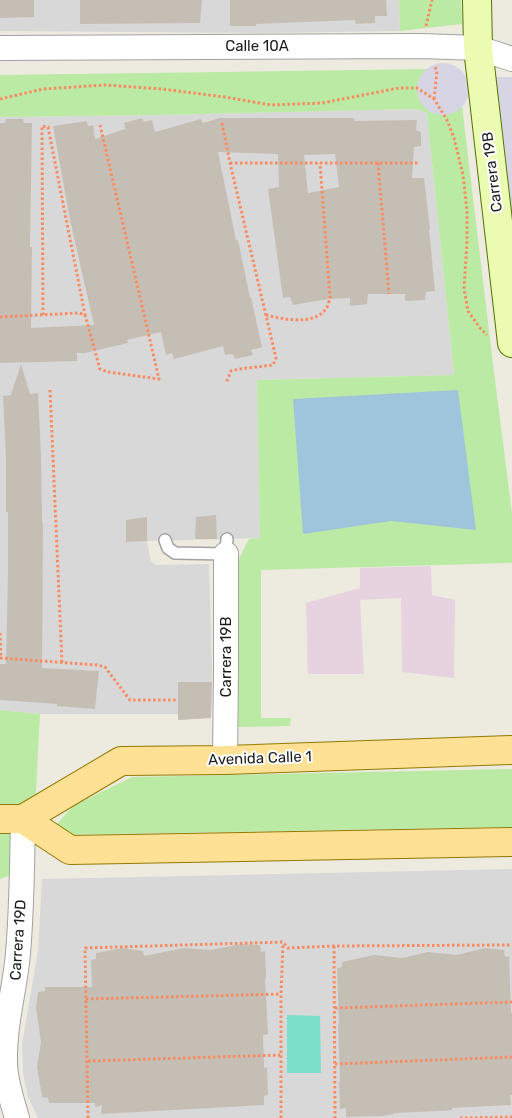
<svg xmlns="http://www.w3.org/2000/svg" width="512" height="1118" viewBox="0 0 512 1118" font-family="Rubik,sans-serif">
<style>
.residential{fill:#d9d8d8}
.industrial{fill:#e7d2df}
.grass{fill:#bbeaa4}
.pitch{fill:#7bdfc9}
.plaza{fill:#d7d5e3}
.water{fill:#9fc5dd}
.building{fill:#c5beb4;fill-rule:evenodd}
.lines{fill:none;stroke-linecap:round;stroke-linejoin:round}
.lane-casing{stroke:#a2a2a2;stroke-width:14}
.street-casing{stroke:#a2a2a2;stroke-width:26}
.secondary-casing{stroke:#547202;stroke-width:30}
.primary-casing{stroke:#927a00;stroke-width:30}
.path{stroke:#fd8b61;stroke-width:3;stroke-dasharray:2.5 2.5;stroke-linecap:butt}
.lane{stroke:#fff;stroke-width:11}
.street{stroke:#fff;stroke-width:24}
.secondary{stroke:#ebfbb1;stroke-width:28}
.primary{stroke:#fee194;stroke-width:28}
.labels{text-anchor:middle;dominant-baseline:central;stroke-width:4;stroke-linejoin:round;paint-order:stroke}
.street-label{font-size:15px;fill:#1b1b1b;stroke:#fff}
</style>
<rect width="100%" height="100%" fill="#edebe0"/>
<g class="residential">
<path d="M0,0h399l1,31 -133,2 -267,-2z"/>
<path d="M416,109l11,4 27,262 -197,5 4,158 -114,3 4,20 5,4 53,-1 3,105 -1,49 -33,2v-6h-138l-40,-4v-593l161,-2z"/>
<path d="M512,869v249h-474l-10,-21 -5,-24 -1,-29 16,-93 4,-72z"/>
</g>
<path class="industrial" d="M431,566l1,29 23,5 -1,78 -52,-6 -1,-74 -41,2 4,74h-56l-2,-71 54,-15v-20z"/>
<g class="grass">
<path d="M399,0h62l1,24 -62,7z"/>
<path d="M427,69l-6,7 19,39c9,0 15,-3 22,-9l32,266 18,141v50l-251,7v148h30l-1,8 -52,1 -1,-164 12,-24 11,-1 -3,-158 197,-5 -27,-262 -11,-4 -255,6 -161,2v-42z"/>
<path d="M0,710l40,4 -8,152 -32,13z"/>
<path d="M512,769v58l-455,8 -2,-9 18,-20 59,-29z"/>
</g>
<path class="pitch" d="M287,1015l33,1 1,57h-34z"/>
<g class="plaza">
<circle cx="443" cy="89" r="26"/>
<path d="M493,77h19v139z"/>
</g>
<path class="water" d="M458,390l18,140 -85,-9 -88,13 -10,-135z"/>
<g class="building">
<path d="M0,0h34v17l-34,1z"/>
<path d="M80,0h122l-2,23 -120,1z"/>
<path d="M230,0h156l1,16h-12v7l-19,1 -1,-4 -99,4v2h-26z"/>
<path d="M142,118l2,4 8,-2 3,12 46,-13 2,4 17,-5h134v3l63,-1 -1,10 5,2v14l-7,1 -2,31h12l6,51h-1l6,62 -9,1 -1,8 -20,1v-7h-37l-1,10 -17,2v-8l-22,1 -35,6 -3,-8 -7,1 -15,-109 11,-2 -1,-33 -60,-2 18,88h2l12,57h1l11,50 -11,3 2,5 -18,4 -2,-5 -8,1 -2,-9 -49,13 -2,-6 -6,2 -5,-23 -34,8 1,3 -43,10h-8v8l-77,2v-240h5l1,-4h17l1,4h8l-2,124h2l-1,81 63,-3 -24,-105 -17,-94 34,-5 1,5 5,-1 2,14 30,-10 -1,-6zM335,154l4,33 -31,6 -4,-38z"/>
<path d="M21,364l9,30 8,-1 3,62 1,68h1l-1,145 57,3 -4,38 -38,-3v-2l-57,-4v-36h6l2,-91v-61h-2v-55l-3,-61 8,-1z"/>
<path d="M216,515l1,24h-22l1,-22z"/>
<path d="M147,517v24l-21,1v-22z"/>
<path d="M178,682h34l-1,36 -33,2z"/>
<path d="M242,944l18,1 1,7 4,-1 1,27 -1,1 3,55 -5,1 1,33 3,-1 1,28 -4,1v9l-163,9 1,-9 -7,2v-4h-46l-1,-5 -6,-1 -5,-30 4,-25 -5,-34 2,-16 7,-1v-4h47l-1,-27 5,-1v-6l26,-5 21,3 1,5 40,-8 26,2z"/>
<path d="M485,948l19,2 1,7 4,-1 2,57h1v82h-2l1,10 -59,3v2l-12,1 -46,2v1l-12,2 -36,1v-9l-6,1 -1,-27 1,-1 -2,-57h1l-2,-56 5,-1v-5l32,-7 28,3 26,-6 29,3z"/>
</g>
<g class="lines">
<g class="lane-casing">
<path id="lane" d="M165,540l3,8 7,5 51,1 1,-15"/>
</g>
<g class="street-casing">
<g id="street">
<path d="M0,48l420,-2 58,2 34,11"/>
<path d="M225,760l1,-92v-114"/>
<path d="M17,1118c-5,-18 -12,-37 -12,-56 -1,-37 10,-73 13,-109 4,-45 4,-89 5,-134"/>
</g>
</g>
<g class="secondary-casing">
<path id="secondary" d="M477,0l1,48 34,295"/>
</g>
<g class="primary-casing">
<g id="primary">
<path d="M0,819h23l98,-58 104,-1 287,-10"/>
<path d="M23,819l47,31 442,-8"/>
</g>
</g>
<g class="path">
<path d="M426,26l6,-26"/>
<path d="M0,99l43,-10 62,-4 57,4 63,8 46,8 51,-2 77,-15h18l17,11 13,21 7,18 9,37 4,36v31l-3,47 4,22 12,17 7,7"/>
<path d="M434,99l3,-28 -2,-4"/>
<path d="M222,123l8,40 46,195 -3,7 -34,4 -8,2 -5,12"/>
<path d="M230,163h189"/>
<path d="M378,163l11,131"/>
<path d="M43,315l-1,-189 6,1 37,188"/>
<path d="M266,315c17,4 47,11 60,-6 2,-3 3,-8 4,-11l-10,-135"/>
<path d="M0,317l79,-4 6,2 15,54 8,3 51,7 -59,-254"/>
<path d="M50,390l12,273"/>
<path d="M0,633l1,26"/>
<path d="M0,658l97,7 8,2 25,33h48"/>
<path d="M334,946l1,172"/>
<path d="M86,999l195,-5"/>
<path d="M335,1008l177,-6"/>
<path d="M88,1061l194,-6"/>
<path d="M335,1064l177,-7"/>
<path d="M88,1118l-3,-170 198,-6 5,6 46,-2 178,-1"/>
<path d="M281,1118v-124l2,-50"/>
<path d="M460,1118l52,-1"/>
</g>
<use href="#lane" class="lane"/>
<use href="#street" class="street"/>
<use href="#secondary" class="secondary"/>
<use href="#primary" class="primary"/>
</g>
<g class="labels">
<g class="street-label">
<text x="257" y="46">Calle 10A</text>
<text transform="translate(492 172) rotate(-97)">Carrera 19B</text>
<text transform="translate(226 657) rotate(-90)">Carrera 19B</text>
<text transform="translate(260 758) rotate(-2)">Avenida Calle 1</text>
<text transform="translate(18 940) rotate(-86)">Carrera 19D</text>
</g>
</g>
</svg>
